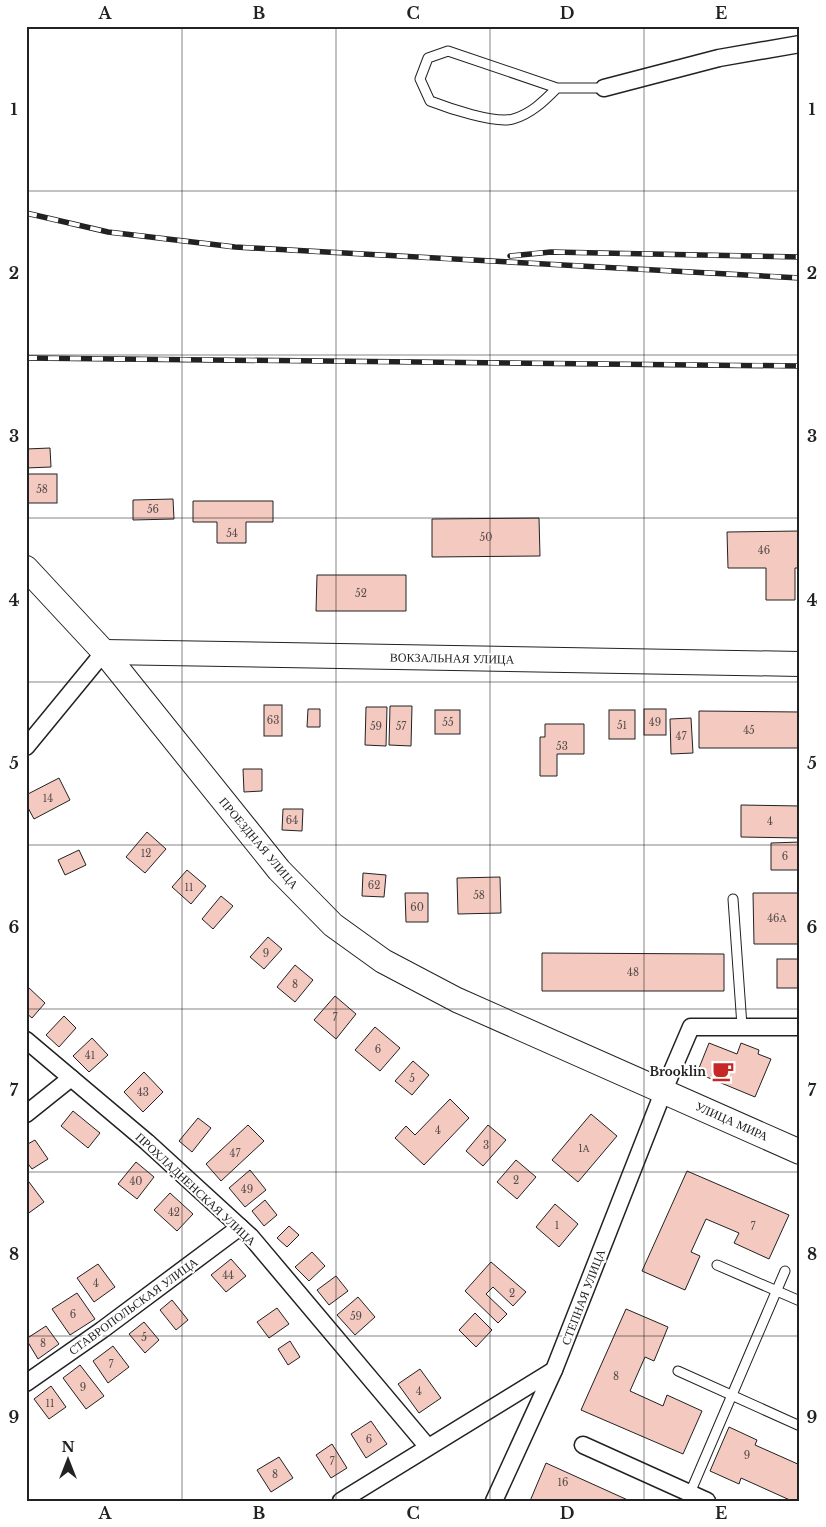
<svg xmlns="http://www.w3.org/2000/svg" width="826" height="1527" viewBox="0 0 826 1527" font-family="'Libre Baskerville',serif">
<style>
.building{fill:#f3c9c0;stroke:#222}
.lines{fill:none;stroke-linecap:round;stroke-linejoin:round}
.lane-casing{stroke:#222;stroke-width:11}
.street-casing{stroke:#222;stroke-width:19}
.secondary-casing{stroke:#222;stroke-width:26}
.lane{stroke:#fff;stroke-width:9}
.street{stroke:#fff;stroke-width:16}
.secondary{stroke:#fff;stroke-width:24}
.rail-casing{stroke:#222;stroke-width:5.5}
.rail{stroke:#fff;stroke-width:4;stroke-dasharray:11;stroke-linecap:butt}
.grid{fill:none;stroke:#222;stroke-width:1;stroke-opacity:0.55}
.labels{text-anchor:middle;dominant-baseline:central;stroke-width:4;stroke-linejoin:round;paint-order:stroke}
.number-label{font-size:10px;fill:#564c4a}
.street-label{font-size:12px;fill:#222;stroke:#fff}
.poi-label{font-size:12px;font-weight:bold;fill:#222;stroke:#fff;text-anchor:end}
.neatline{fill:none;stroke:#222;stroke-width:2}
.grid-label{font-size:16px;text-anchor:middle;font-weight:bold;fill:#222}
</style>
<rect width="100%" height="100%" fill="#fff"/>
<g class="building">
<path d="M50,448l1,19 -25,1v-19z"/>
<rect x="26" y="474" width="31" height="29"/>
<path d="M173,499l1,20 -41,1v-20z"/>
<path d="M193,501h80v21h-27v21h-29v-21h-24z"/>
<path d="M539,518l1,38 -108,1v-38z"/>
<path d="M800,531v37h-5v32h-29v-32h-38l-1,-36z"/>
<path d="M317,575h89v36h-90z"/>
<rect x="264" y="705" width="18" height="31"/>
<path d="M390,706h22l-1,40 -22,-1z"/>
<path d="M366,707h21l-1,39 -21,-1z"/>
<path d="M308,709h12v18h-13z"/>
<rect x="644" y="709" width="22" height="26"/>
<rect x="435" y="710" width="25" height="24"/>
<rect x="609" y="710" width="26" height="29"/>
<path d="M699,711l101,1v36h-101z"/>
<path d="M691,718l2,35 -22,1 -1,-35z"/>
<path d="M545,724h39v30h-27v22h-17v-39h5z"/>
<path d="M243,769h19v22l-18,1z"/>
<path d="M59,778l11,22 -36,19 -8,-15v-9z"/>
<path d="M741,805l59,1v32l-59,-1z"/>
<path d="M283,809h20l-1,22 -20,-1z"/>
<path d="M147,832l19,17 -21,24 -19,-16z"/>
<path d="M800,842v28h-29v-27z"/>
<path d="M79,850l7,15 -21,10 -7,-15z"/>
<path d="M187,870l19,16 -15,18 -19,-17z"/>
<path d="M363,873l23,2 -2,22 -22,-1z"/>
<path d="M500,877l1,36 -43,1 -1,-36z"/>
<path d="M405,893h23v29h-22z"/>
<path d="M753,893h47v51h-46z"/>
<path d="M221,896l12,10 -20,23 -11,-10z"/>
<path d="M268,937l14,12 -18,20 -14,-12z"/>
<path d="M542,953l182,1v37h-182z"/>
<rect x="777" y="959" width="23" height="29"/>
<path d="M295,965l18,15 -18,22 -18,-15z"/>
<path d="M28,987l17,16 -13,15 -6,-5z"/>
<path d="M335,996l21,18 -20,25 -22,-19z"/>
<path d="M64,1016l12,12 -17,19 -13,-12z"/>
<path d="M375,1027l25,21 -20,23 -25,-21z"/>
<path d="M92,1038l16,17 -19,17 -16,-16z"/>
<path d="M709,1043l28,11 4,-11 18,7 -1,4 13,5 -16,38 -58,-24z"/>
<path d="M413,1061l16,14 -17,20 -17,-14z"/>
<path d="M144,1072l19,20 -20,20 -19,-20z"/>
<path d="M450,1099l19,19 -45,47 -29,-27 11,-12 9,9z"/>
<path d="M73,1111l27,22 -12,15 -27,-22z"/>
<path d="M591,1114l26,22 -39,46 -26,-22z"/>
<path d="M198,1118l13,10 -19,24 -13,-11z"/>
<path d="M248,1125l16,16 -43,40 -15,-17z"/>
<path d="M488,1125l18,15 -23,26 -17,-15z"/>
<path d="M35,1140l13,19 -16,10 -6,-8v-16z"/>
<path d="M516,1160l20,17 -19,22 -20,-17z"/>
<path d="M136,1162l18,15 -17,22 -19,-15z"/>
<path d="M250,1170l16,20 -21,17 -16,-19z"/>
<path d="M687,1171l102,44 -20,44 -35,-16 5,-10 -33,-14 -15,33 9,4 -15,34 -43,-19z"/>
<path d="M26,1178l18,24 -18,13z"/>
<path d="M170,1193l23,21 -16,17 -23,-21z"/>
<path d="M265,1200l12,15 -13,11 -12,-15z"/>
<path d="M555,1204l23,20 -19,23 -23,-20z"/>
<path d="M289,1226l10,9 -12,12 -10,-9z"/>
<path d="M312,1252l13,14 -16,15 -14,-14z"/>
<path d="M231,1259l15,17 -20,16 -15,-17z"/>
<path d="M491,1262l35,30 -13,14 -20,-19 -7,7 21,20 -9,9 -33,-32z"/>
<path d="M98,1264l17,23 -21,15 -17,-24z"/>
<path d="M336,1276l12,15 -19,14 -12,-15z"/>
<path d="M77,1293l18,26 -25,16 -18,-26z"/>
<path d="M358,1297l17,20 -20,18 -18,-20z"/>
<path d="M172,1300l16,20 -12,10 -16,-20z"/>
<path d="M277,1308l12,16 -20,14 -12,-16z"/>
<path d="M626,1309l42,18 -14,34 -9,-4 -15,34 33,15 4,-11 35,16 -19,43 -102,-44z"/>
<path d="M475,1313l17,17 -16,17 -17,-17z"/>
<path d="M144,1322l15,18 -14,13 -16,-19z"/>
<path d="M46,1326l13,18 -21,15 -12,-20z"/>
<path d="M290,1341l10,16 -12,8 -10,-16z"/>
<path d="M113,1346l16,21 -21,16 -15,-22z"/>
<path d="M80,1365l24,31 -18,13 -23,-31z"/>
<path d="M420,1369l21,29 -22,15 -21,-29z"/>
<path d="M51,1386l15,21 -17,12 -15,-20z"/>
<path d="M371,1421l16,23 -21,14 -15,-24z"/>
<path d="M729,1427l28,13 -2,5 45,20v36h-8l-51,-23 -2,6 -29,-13z"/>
<path d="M332,1444l15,24 -16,10 -15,-23z"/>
<path d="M279,1457l14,21 -22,14 -14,-22z"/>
<path d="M546,1463l84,38h-100z"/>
</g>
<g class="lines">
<g class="lane-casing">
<g id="lane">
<path d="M557,88c-13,13 -26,26 -44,31 -18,5 -65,-11 -83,-18l-10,-22 8,-21 20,-7 109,37h47"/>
<path d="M733,899l9,127"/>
<path d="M717,1265l83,36"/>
<path d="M678,1371l122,55"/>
<path d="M690,1493l95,-222"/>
</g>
</g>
<g class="street-casing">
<g id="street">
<path d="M604,88l115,-30 81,-14"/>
<path d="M26,747l78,-95"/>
<path d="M26,1040l121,102 104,95 176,209"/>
<path d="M26,1114l45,-36"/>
<path d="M26,1383l76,-53 138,-103"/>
<path d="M583,1445l124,56"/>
<path d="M341,1501l213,-131"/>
<path d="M494,1501l60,-131 110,-280 27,-63h109"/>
</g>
</g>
<g class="secondary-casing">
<g id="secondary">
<path d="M26,568l78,84 175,218 54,55 50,36 74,39 343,152"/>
<path d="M104,652l696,12"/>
</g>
</g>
<use href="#lane" class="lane"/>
<use href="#street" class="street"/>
<use href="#secondary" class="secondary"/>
<g class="rail-casing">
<g id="rail">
<path d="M26,213l82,19 127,15 565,31"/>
<path d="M510,256l41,-4 249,5"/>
<path d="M26,358l774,8"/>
</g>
</g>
<use href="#rail" class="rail"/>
</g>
<path class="grid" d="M182,26v1475M336,26v1475M490,26v1475M644,26v1475M26,191h774M26,355h774M26,518h774M26,682h774M26,845h774M26,1009h774M26,1172h774M26,1336h774"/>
<defs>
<g id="cafe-bare" transform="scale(1.725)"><path d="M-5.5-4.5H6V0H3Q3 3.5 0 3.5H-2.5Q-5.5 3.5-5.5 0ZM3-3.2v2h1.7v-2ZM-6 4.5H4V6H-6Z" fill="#c62828" stroke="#fff" stroke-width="2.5" paint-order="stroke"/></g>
</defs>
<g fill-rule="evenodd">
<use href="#cafe-bare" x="723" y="1071"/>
</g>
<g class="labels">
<g class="number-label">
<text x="42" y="489">58</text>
<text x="153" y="509">56</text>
<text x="232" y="533">54</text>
<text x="486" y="537">50</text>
<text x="764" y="550">46</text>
<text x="361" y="593">52</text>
<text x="273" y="720">63</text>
<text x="448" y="722">55</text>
<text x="655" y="722">49</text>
<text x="622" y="725">51</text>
<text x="376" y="726">59</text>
<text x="401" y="726">57</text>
<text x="749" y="730">45</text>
<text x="681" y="736">47</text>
<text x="562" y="746">53</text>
<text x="48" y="798">14</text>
<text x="292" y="820">64</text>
<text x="770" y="821">4</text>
<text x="146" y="853">12</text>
<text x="785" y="856">6</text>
<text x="374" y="885">62</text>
<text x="189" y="887">11</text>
<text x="479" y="895">58</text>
<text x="417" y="907">60</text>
<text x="777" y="918">46А</text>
<text x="266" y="953">9</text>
<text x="633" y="972">48</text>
<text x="295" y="984">8</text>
<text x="335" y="1017">7</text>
<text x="378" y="1049">6</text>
<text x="90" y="1055">41</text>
<text x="412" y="1078">5</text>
<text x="143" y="1092">43</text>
<text x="438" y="1130">4</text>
<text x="486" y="1145">3</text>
<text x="584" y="1148">1А</text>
<text x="235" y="1153">47</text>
<text x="516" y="1180">2</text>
<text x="136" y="1181">40</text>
<text x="247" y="1189">49</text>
<text x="174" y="1212">42</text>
<text x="557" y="1225">1</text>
<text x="753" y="1226">7</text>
<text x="228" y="1275">44</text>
<text x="96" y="1283">4</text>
<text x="512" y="1293">2</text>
<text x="73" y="1314">6</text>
<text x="356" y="1316">59</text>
<text x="144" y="1337">5</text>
<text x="43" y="1343">8</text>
<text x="111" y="1364">7</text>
<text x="616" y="1376">8</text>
<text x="83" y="1387">9</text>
<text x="419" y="1391">4</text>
<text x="50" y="1403">11</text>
<text x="369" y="1439">6</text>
<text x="747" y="1455">9</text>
<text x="332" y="1461">7</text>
<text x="275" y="1474">8</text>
<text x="563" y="1482">16</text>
</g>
<g class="street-label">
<text transform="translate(452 658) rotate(1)">ВОКЗАЛЬНАЯ УЛИЦА</text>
<text transform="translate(259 843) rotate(50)">ПРОЕЗДНАЯ УЛИЦА</text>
<text transform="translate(732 1121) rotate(24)">УЛИЦА МИРА</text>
<text transform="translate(196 1189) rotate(43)">ПРОХЛАДНЕНСКАЯ УЛИЦА</text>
<text transform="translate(583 1297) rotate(-69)">СТЕПНАЯ УЛИЦА</text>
<text transform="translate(133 1306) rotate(-36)">СТАВРОПОЛЬСКАЯ УЛИЦА</text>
</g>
<g class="poi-label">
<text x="706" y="1071">Brooklin</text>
</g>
</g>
<rect width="826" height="1527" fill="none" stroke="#ffffff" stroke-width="55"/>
<g transform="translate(68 1460)" stroke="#ffffff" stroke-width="4" paint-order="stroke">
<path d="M0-4L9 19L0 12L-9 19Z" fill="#222222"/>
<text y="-8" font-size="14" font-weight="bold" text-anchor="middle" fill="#222222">N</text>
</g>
<rect x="28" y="28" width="770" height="1472" class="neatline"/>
<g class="grid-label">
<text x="105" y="19">A</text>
<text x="259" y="19">B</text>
<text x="413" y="19">C</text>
<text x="567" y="19">D</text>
<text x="721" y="19">E</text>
<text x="14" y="115">1</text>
<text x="812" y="115">1</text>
<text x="14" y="279">2</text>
<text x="812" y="279">2</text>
<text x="14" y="442">3</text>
<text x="812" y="442">3</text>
<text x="14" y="606">4</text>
<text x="812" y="606">4</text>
<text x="14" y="769">5</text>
<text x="812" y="769">5</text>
<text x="14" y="933">6</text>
<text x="812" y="933">6</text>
<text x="14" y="1096">7</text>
<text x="812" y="1096">7</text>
<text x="14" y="1260">8</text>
<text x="812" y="1260">8</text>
<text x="14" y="1423">9</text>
<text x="812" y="1423">9</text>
<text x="105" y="1519">A</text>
<text x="259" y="1519">B</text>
<text x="413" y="1519">C</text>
<text x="567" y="1519">D</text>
<text x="721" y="1519">E</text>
</g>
</svg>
